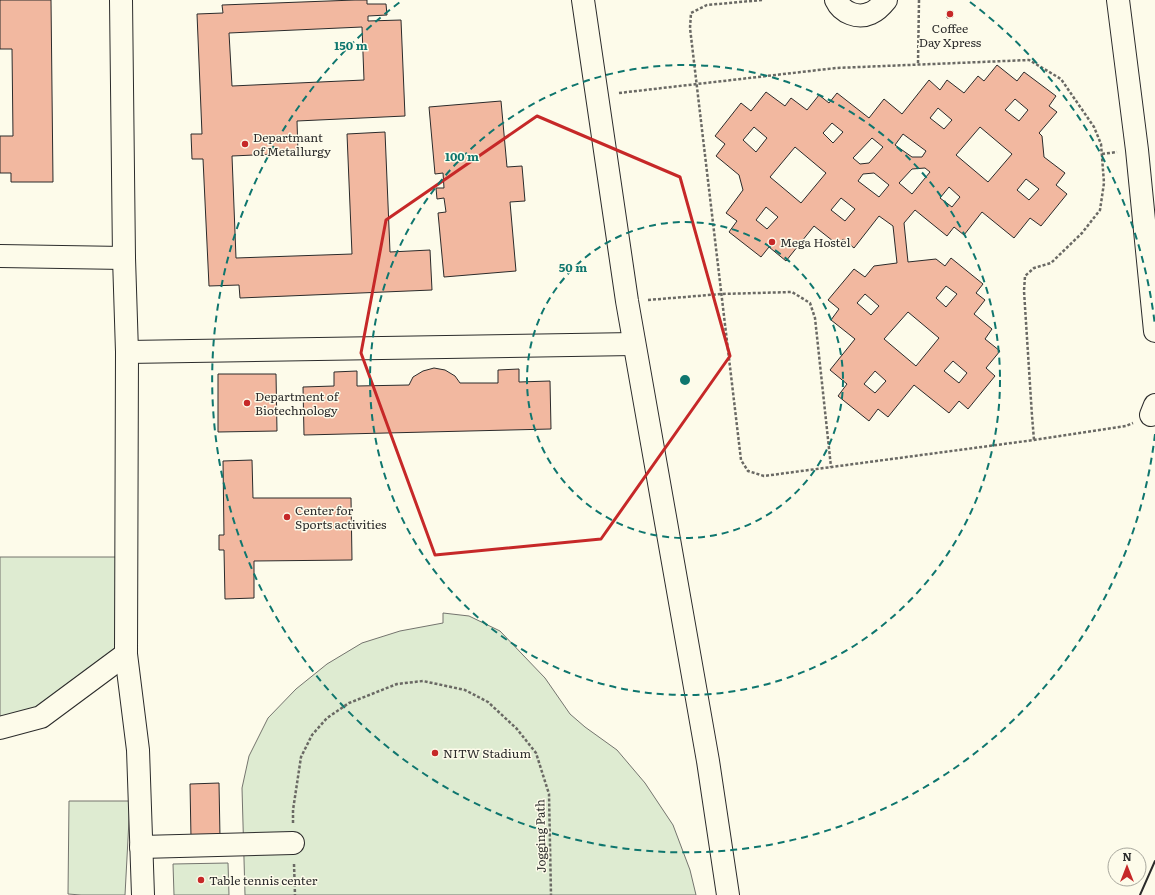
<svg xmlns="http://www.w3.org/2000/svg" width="1155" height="895" viewBox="0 0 1155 895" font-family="Literata,serif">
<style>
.green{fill:#deebd1;stroke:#74746e}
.building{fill:#f2b8a0;stroke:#2b2b2b;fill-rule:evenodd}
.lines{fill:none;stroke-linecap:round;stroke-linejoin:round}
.minor-casing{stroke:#2b2b2b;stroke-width:24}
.path{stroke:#6a6964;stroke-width:2.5;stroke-dasharray:3 2;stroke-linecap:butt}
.minor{stroke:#fdfbea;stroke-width:22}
.wall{stroke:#2b2b2b;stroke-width:2}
.marked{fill:none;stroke:#c62828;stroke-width:3;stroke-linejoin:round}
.ring{fill:none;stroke:#0f766e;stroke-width:2;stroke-dasharray:7 5}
.poi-dot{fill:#c62828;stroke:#fdfbea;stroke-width:1.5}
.labels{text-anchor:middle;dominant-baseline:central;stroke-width:3;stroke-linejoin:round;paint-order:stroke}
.poi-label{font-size:12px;fill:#2b2b2b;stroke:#fdfbea;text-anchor:start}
.street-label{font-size:12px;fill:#2b2b2b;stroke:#fdfbea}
.centre{fill:#0f766e;stroke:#fdfbea;stroke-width:2}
.ring-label{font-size:12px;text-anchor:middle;font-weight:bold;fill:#0f766e;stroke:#fdfbea;stroke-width:3;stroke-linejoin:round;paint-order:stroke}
</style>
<rect width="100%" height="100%" fill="#fdfbea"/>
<g class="green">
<path d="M0,557h127l-1,97 -85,63h-41z"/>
<path d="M443,613l26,3 31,15 45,47 25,36 15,13 32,23 28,33 28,42 17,45 6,25h-451l-3,-107 7,-32 19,-38 28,-29 31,-25 35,-21 38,-12 43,-8z"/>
<path d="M69,801h61l-5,94h-44l-13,-1z"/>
<path d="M228,863l1,32h-55l-1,-31z"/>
</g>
<g class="building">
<path d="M0,0h51l2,182h-42v-9h-11v-37h13l-1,-87h-12z"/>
<path d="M355,0h12v4h19l1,11 -19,1v5l33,-1 4,96 -108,5 1,32 -66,3 4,102 116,-4 -5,-120 38,-2 5,120 40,-2 2,40 -192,8 -1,-13 -30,1 -6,-127h-11l-1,-25h11l-5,-120 26,-1 -1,-8zM362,27l2,53 -132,6 -3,-53z"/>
<path d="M947,11h6v6l-6,1z"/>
<path d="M997,65l20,16 7,-9 32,24 -7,10 8,6 -18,21 3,3 2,21 21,16 -9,12 11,9 -26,32 -11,-8 -16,20 -32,-26 -18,23 -10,-8 -7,9 -32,-26 -11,13 4,39 28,-3 9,7 6,-8 32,26 -7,9 9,7 -11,14 18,15 -7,10 15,12 -14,17 9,8 -27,33 -9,-8 -10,12 -35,-28 -26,32 -10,-8 -9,12 -31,-25 9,-12 -17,-14 25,-31 -24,-19 8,-11 -11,-9 26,-31 11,8 9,-11 23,-3 -4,-37 -14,-10 -25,32 -11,-9 -5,6 -24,-19 -28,35 -17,-14 -8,10 -32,-25 8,-11 -11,-8 17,-23 -4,-15 -23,-19 9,-12 -10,-8 26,-33 10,8 15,-19 19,14 6,-8 16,12 12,-15 10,8 8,-10 32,25 15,-19 18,15 27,-34 11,10 7,-10 17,13 14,-17 6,5zM1015,99l13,11 -9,11 -14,-11zM938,108l14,12 -8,9 -14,-11zM832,123l11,9 -10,11 -10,-10zM754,127l13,11 -11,14 -13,-12zM980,127l32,27 -24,28 -32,-27zM903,134l23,17 -4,6h-10l-17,-12zM872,138l11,9 -14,16 -9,1 -7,-6zM795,147l31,26 -25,30 -31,-26zM925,168l5,4 -18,22 -13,-11 13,-14zM874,173l15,12 -10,12 -21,-16 5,-7zM1026,179l13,10 -10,11 -12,-10zM949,187l11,10 -8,10 -12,-9zM841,198l14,11 -10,12 -14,-11zM766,207l12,10 -11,12 -11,-9zM946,286l11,8 -11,13 -10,-9zM865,294l14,12 -8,9 -14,-12zM908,312l31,26 -23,28 -32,-27zM953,361l14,12 -8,10 -15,-12zM875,371l11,10 -11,12 -11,-9z"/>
<path d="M501,101l6,66 15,-1 3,35 -15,1 6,69 -72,6 -6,-64 8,-1 -2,-14 -7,1 -1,-11h8l-1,-15 -8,1 -6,-67z"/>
<path d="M434,368l11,2 10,6 5,7h38v-13l21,-1v13l31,-1 1,48 -247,6 -1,-48 31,-1v-14l23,-1v15l52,-1 4,-8 10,-6z"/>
<path d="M218,374h58l1,57 -59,1z"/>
<path d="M252,460l1,38h98l1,62 -98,1v37l-29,1 -1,-49h-5v-15h5l-1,-74z"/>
<path d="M219,783l1,54 -29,1 -1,-54z"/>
</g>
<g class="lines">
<g class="minor-casing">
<g id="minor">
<path d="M583,0l44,301 81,460 20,134"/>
<path d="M836,0c6,13 22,19 35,13 7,-3 11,-8 15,-13"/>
<path d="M1118,0l19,150 18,181"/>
<path d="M0,256l124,2"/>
<path d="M127,352l507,-8"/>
<path d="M1151,415l4,-10"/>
<path d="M126,654l12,96 5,145"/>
<path d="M0,728l41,-11 85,-63 1,-302 -3,-94 -3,-258"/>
<path d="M141,847l152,-4"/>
</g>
</g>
<g class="path">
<path d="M762,0l-55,5 -16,8 -1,15 51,432 7,11 16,5 270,-36 92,-14 7,-3"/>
<path d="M918,63l1,-63"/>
<path d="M619,93l217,-25 193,-8 32,19 33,48 7,17 3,39 -4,27 -18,23 -31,30 -17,5 -9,8 -1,15 8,125 2,24"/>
<path d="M1102,154l15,-2"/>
<path d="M648,300l73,-6 71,-2 18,11 5,15 16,149"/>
<path d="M293,823v-13l8,-53 11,-22 15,-17 22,-15 48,-19 26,-3 42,9 23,12 29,27 19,24 13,41 2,101"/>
<path d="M294,864l1,31"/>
</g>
<use href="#minor" class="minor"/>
<path class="wall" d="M1140,895l15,-34"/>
</g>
<path class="marked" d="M537,116l143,61 50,179 -129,183 -166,16 -74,-202 25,-133z"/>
<g class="ring">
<circle cx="685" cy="380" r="158"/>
<circle cx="685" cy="380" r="315"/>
<path d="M1155 434A473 473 0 1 1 400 2M970 2A473 473 0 0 1 1155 326"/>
</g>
<g class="poi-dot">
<circle cx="950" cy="14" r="4"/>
<circle cx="245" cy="144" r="4"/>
<circle cx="772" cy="242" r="4"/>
<circle cx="247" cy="403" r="4"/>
<circle cx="287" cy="517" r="4"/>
<circle cx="435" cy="753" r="4"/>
<circle cx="201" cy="880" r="4"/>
</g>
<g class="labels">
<g class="poi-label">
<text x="950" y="28" text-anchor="middle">Coffee<tspan x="950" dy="14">Day Xpress</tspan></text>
<text x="253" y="137">Departmant<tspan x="253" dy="14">of Metallurgy</tspan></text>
<text x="780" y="242">Mega Hostel</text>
<text x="255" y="396">Department of<tspan x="255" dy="14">Biotechnology</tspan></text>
<text x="295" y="510">Center for<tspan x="295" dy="14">Sports activities</tspan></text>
<text x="443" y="753">NITW Stadium</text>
<text x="209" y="880">Table tennis center</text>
</g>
<g class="street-label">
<text transform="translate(540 836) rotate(-91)">Jogging Path</text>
</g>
</g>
<circle cx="685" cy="380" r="6" class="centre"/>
<g class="ring-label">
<text x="351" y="50">150 m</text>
<text x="462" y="161">100 m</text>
<text x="573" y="272">50 m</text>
</g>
<g transform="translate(1127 867)"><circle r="19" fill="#fdfbea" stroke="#a9a89e"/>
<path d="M0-3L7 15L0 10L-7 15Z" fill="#c62828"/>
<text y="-6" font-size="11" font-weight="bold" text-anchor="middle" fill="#2b2b2b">N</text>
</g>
</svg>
